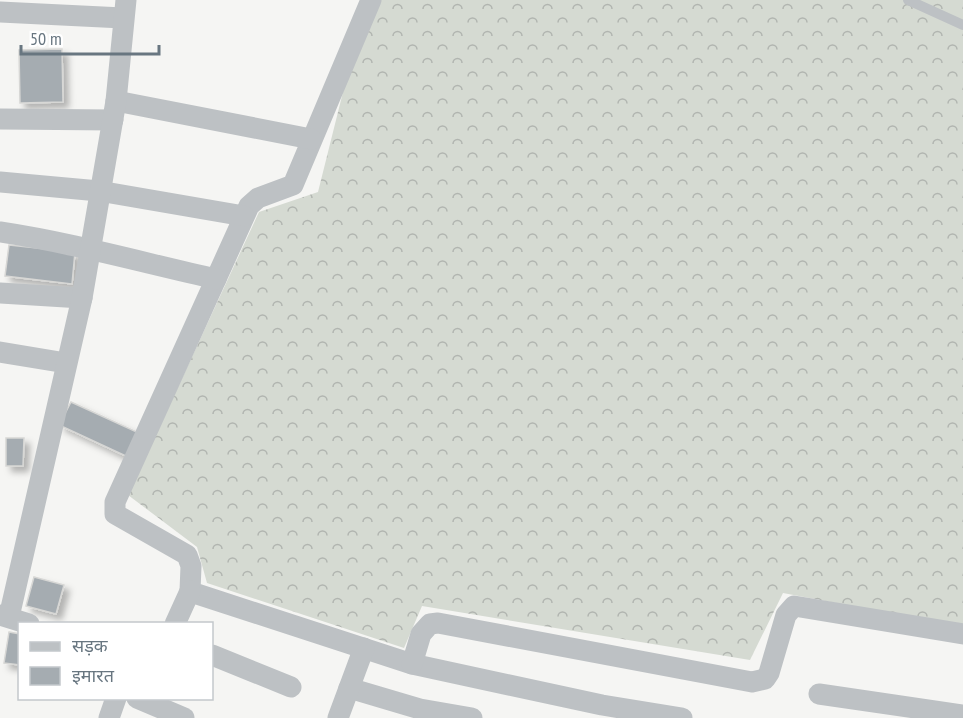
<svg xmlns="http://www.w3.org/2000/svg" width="963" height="718" viewBox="0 0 963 718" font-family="'PT Sans Narrow','Noto Sans Devanagari',sans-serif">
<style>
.forest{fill:url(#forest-crowns)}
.building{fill:#a5acb1;stroke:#d7d7d5;stroke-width:1.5;filter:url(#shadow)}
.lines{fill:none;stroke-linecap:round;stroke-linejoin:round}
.lane{stroke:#bdc1c4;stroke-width:10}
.street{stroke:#bdc1c4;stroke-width:21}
</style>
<defs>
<pattern id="forest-crowns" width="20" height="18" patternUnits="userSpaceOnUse" patternTransform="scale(1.5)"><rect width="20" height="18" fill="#d5dad2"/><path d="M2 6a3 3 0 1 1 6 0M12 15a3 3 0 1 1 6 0" fill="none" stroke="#b1b5b0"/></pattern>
<filter id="shadow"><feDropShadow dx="5.5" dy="5.5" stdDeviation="3" flood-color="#0004"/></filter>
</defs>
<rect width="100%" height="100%" fill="#f5f5f3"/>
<path class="forest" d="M366,0h597v627l-180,-34 -33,67 -328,-54 -18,42 -197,-65 -10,-36 -69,-52 131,-283 59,-20z"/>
<g class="building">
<path d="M62,49l1,53 -43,1 -1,-53z"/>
<path d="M9,245l66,7 -3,32 -67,-8z"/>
<path d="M71,402l68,31 -11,24 -69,-32z"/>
<path d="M6,438h18l-1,28h-17z"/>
<path d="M34,577l30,8 -8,29 -30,-8z"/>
<path d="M9,632l11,2v31l-16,-2z"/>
</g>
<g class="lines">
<path class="lane" d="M908,0l55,25"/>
<g class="street">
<path d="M371,0l-78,185 -35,13 -9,8 -134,296v12l72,41 4,11 -1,25 4,2 218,71 190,41 80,13"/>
<path d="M0,12l123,6"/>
<path d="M116,101l195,38"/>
<path d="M0,119l113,1"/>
<path d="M0,182l99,9 145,25"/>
<path d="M0,232c73,11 144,31 216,47"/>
<path d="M0,293l82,5"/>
<path d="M0,352l66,11"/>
<path d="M0,615l29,9"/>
<path d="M9,617l73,-319 34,-197 10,-101"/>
<path d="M175,624l15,-33"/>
<path d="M212,655l79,32"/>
<path d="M412,664l9,-30 9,-10 8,-1 314,59 13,-3 4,-6 17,-58 8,-9 169,28"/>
<path d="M349,688l71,21 52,9"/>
<path d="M819,694l144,21"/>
<path d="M137,698l47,20"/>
<path d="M109,718l7,-20"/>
<path d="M338,718l26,-70"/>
</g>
</g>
<rect x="18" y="622" width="195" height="78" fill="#ffffff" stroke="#c3c8cc" stroke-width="1.5"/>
<rect x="30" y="642" width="30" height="9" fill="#bdc1c4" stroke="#c3c8cc" stroke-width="1.5"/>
<text x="72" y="652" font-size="18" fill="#687680">सड़क</text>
<rect x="30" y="667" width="30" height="18" fill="#a5acb1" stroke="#c3c8cc" stroke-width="1.5"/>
<text x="72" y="682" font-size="18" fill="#687680">इमारत</text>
<path d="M21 45v9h138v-9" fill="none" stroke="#687680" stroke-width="3"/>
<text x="30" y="45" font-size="18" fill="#687680" stroke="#ffffff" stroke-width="4.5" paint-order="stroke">50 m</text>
</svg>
